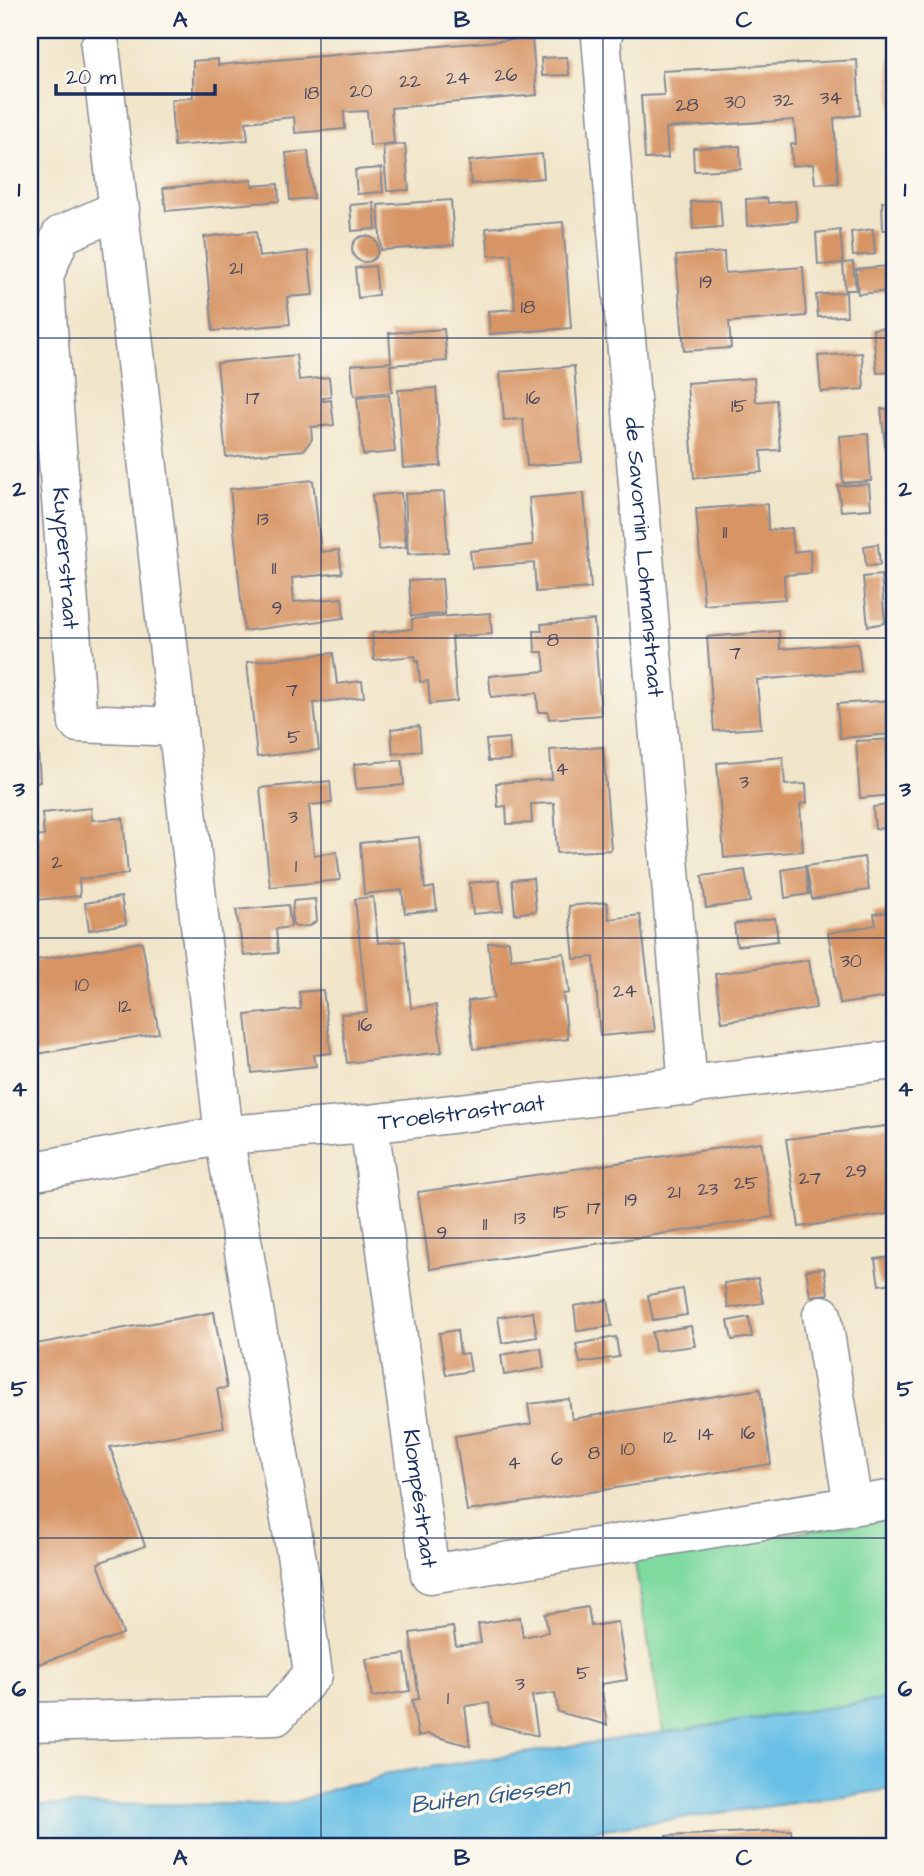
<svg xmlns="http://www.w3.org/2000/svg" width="924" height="1876" viewBox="0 0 924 1876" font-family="'Architects Daughter',sans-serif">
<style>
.green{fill:#7fdaa0;stroke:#4d847f;stroke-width:2}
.water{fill:#68c0e6;stroke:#4278a2;stroke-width:2}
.building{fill:#d79465}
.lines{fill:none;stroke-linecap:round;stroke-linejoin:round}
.minor-casing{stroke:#868a94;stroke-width:41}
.minor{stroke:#fff;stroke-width:38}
.grid{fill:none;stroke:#1b2f5e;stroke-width:2;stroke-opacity:0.55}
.labels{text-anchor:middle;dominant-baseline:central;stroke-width:7;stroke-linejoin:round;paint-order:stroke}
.number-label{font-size:19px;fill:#4a4860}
.street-label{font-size:23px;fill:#1b2f5e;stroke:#fbf7ec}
.water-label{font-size:24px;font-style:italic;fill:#325a87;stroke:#fbf7ec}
.neatline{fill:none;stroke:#1b2f5e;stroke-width:2.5}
.grid-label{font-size:23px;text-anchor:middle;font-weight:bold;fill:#1b2f5e}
</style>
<rect width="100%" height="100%" fill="#fbf7ec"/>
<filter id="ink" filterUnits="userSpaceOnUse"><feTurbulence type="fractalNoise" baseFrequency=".0143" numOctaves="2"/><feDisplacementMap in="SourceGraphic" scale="14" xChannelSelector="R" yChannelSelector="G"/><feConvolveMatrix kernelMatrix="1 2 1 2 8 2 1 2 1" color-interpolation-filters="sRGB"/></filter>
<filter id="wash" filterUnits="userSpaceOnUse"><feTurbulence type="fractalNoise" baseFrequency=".00686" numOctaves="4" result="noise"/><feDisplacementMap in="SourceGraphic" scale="28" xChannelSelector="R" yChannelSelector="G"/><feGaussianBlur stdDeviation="1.57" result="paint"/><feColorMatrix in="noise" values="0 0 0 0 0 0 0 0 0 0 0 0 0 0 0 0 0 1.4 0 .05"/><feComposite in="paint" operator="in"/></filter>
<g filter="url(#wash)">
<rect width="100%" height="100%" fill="#f1e5c9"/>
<path class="green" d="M894,1518v180l-230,37 -30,-178z"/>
<path class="water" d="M894,1698v91l-340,47 -114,10h-410v-41l259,-1 59,-20h17l19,-10z"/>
<g id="blocks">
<g class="building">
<path d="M532,38l5,57 -146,13 3,35 -24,3 -3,-35 -23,1 1,17 -50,4 -1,-16 -48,5 2,18 -74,6 -3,-46 22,-3v-36l25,-2v6z"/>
<path d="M567,57l2,18 -27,1 -1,-18z"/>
<path d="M894,57v59h-2l-3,-58z"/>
<path d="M857,60l3,55 -26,3 4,65 -23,1 -2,-20 -21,2 -1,-22h5l-2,-24 -128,8 2,30 -23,1 -4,-63 23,-1 -2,-24z"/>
<path d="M405,144l4,46 -22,1 -4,-45z"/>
<path d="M740,146l1,23 -47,2 -1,-23z"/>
<path d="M308,151l5,47 -23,2 -4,-47z"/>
<path d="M542,154l2,24 -73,6 -2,-23z"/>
<path d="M381,168l2,24 -26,2 -2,-24z"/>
<path d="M252,180v6l26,-2 1,17 -113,10 -3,-23z"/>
<path d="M767,198l1,5 27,-2 2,20 -50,5 -1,-27z"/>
<path d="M451,200l3,45 -73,5 -3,-45z"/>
<path d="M720,200l2,27 -29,2 -2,-27z"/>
<path d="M894,201v29h-11l-1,-28z"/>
<path d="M374,203l2,26 -24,2 -2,-26z"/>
<path d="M563,222l8,106 -81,6 -2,-23 27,-2 -4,-55 -22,2 -3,-28z"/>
<path d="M873,229l2,25 -22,2 -2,-24z"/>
<path d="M840,230l3,33 -25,2 -2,-32z"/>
<path d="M256,231l3,26 49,-6 5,44 -26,2 3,27 -77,7 -9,-94z"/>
<circle cx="365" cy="249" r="13"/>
<path d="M724,252l1,21 78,-6 3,49 -77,6 2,26 -47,3 -8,-95z"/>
<path d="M853,262l3,28h-11l-2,-27z"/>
<path d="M375,266l3,29 -20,3 -3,-30z"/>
<path d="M888,266l2,25 -32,3 -2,-25z"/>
<path d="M846,292l1,24 -29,1 -2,-22z"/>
<path d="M894,327v45l-17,1 -4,-44z"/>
<path d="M444,329l3,32 -57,4 2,27 -38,4 -3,-31 40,-3 -2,-29z"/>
<path d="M862,353l2,36 -43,3 -3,-36z"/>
<path d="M296,355l3,25 30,-3 2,20 -8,1v3l8,-1 3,25 -23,2 1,12 -8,11 -78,7 -9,-94z"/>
<path d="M574,366l8,96 -55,4 -4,-47 -19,1 -4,-48z"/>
<path d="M754,378l2,24 20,-2 4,50 -19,1 1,21 -68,6 -7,-95z"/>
<path d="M436,388l5,78 -38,2 -5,-78z"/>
<path d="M389,395l6,57 -32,3 -6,-57z"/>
<path d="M894,408v44l-8,1 -5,-44z"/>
<path d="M868,434l3,47 -28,2 -3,-47z"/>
<path d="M313,480l8,72 18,-2 3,23 -50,5 2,24 48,-4 2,20 -100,13 -14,-142z"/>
<path d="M869,484l2,25 -30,2 -3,-25z"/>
<path d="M888,489h6v44h-2z"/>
<path d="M444,492l4,60 -40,2 -3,-60z"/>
<path d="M401,493l5,54 -27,3 -7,-55z"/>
<path d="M584,493l7,95 -55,4 -2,-29 -62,5 -2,-17 63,-6 -4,-47z"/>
<path d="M767,504l1,26 24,-2 2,24 16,-2 1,23 -27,2 1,24 -81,6 -8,-96z"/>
<path d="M878,544l2,21 -14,1 -2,-20z"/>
<path d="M881,575l4,48 -17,3 -5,-49z"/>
<path d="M442,579l3,35 -34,2 -2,-35z"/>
<path d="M490,613l2,21 -40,3 5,64 -27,3 -2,-23 -8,1 -2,-21 -2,1 -1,-6 -41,4 -2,-27 40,-4v-10z"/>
<path d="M594,620l7,95 -52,4 -1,-7h-10l-1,-19 -46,4 -2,-21 56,-5 -2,-19h-8l-1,-21h8l-1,-7z"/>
<path d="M779,631l1,18 78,-6 3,28 -104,9 4,48 -47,3 -7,-94z"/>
<path d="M333,653l4,31 25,-3 2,16 -50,6 5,47 -62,7 -10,-95z"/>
<path d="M34,682l6,100 -10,1v-100z"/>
<path d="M892,700l2,34 -54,4 -3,-34z"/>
<path d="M419,726l2,25 -28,3 -2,-25z"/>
<path d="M509,738l2,22 -23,1 -2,-21z"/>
<path d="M894,739v56l-34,3 -4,-57z"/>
<path d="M603,747l8,103 -54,3 -3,-50 -23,1 1,19 -25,1 -1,-18 -8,1 -2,-24 56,-4 -2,-29z"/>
<path d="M783,757l2,28 21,-1 1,19 -7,1 3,47 -79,7 -7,-95z"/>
<path d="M402,760l2,25 -48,4 -2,-25z"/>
<path d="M330,781l2,22 -23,2 5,50 23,-3 3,28 -70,7 -10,-99z"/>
<path d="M894,804v23l-19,2 -2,-22z"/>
<path d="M91,808l1,12 31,-2 5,56 -49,5 1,17 -45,4 -5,-63 14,-1 -2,-23z"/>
<path d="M419,837l6,52 9,-2 3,23 -32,3 -3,-23 -38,4 -4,-51z"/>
<path d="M864,857l5,33 -57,9 -6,-33z"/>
<path d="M805,866l4,28 -24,4 -3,-28z"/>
<path d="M745,870l5,32 -44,6 -4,-32z"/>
<path d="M533,878l3,33 -21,3 -3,-34z"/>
<path d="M499,880l4,31 -30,3 -4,-31z"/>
<path d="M121,897l5,27 -37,6 -4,-27z"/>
<path d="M373,897l5,46 27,-2 6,67 25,-3 6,47 -95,11 -6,-49 26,-2 -12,-113z"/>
<path d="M315,899l2,21 -7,6 -14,1 -4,-3 1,-23z"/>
<path d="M607,902l2,17 31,-4 15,116 -55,5 -6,-79 -20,2 -5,-53z"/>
<path d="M288,905l3,22 -15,2 2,24 -34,3 -8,-46z"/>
<path d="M894,911v85l-54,8 -12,-71 48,-8 -2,-11z"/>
<path d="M775,918l3,23 -41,5 -3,-22z"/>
<path d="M509,941l2,18 53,-6 5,40 -6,1 5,45 -95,10 -5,-48 26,-3 -6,-55z"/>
<path d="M142,942l17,91 -128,22 -1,-94z"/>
<path d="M809,960l7,48 -94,14 -7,-48z"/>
<path d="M323,990l8,63 -17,2 2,11 -64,7 -6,-58 55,-6 -2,-17z"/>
<path d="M894,1125v75l-8,1 2,13 -89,13 -13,-88z"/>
<path d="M761,1142l12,75 -343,52 -12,-77z"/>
<path d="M894,1257v26l-15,2 -4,-26z"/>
<path d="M824,1268l4,26 -18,2 -4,-26z"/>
<path d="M758,1278l5,25 -35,5 -4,-25z"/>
<path d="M683,1289l4,26 -34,5 -5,-25z"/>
<path d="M608,1300l4,26 -35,5 -3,-25z"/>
<path d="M214,1312l13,76 -10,1 7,38 -114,20 35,99 -47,17 25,71 -93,33v-322z"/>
<path d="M533,1312l4,25 -35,6 -4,-26z"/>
<path d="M749,1317l3,20 -20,3 -4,-19z"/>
<path d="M691,1326l4,20 -40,5 -3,-19z"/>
<path d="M457,1330l3,24 8,-1 3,18 -25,4 -7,-42z"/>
<path d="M616,1337l3,20 -39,6 -4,-19z"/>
<path d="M541,1348l3,20 -40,7 -3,-20z"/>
<path d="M760,1389l11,75 -304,47 -12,-75 76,-12 -3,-20 41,-5 3,20z"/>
<path d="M588,1607l3,19 27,-4 9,58 -26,4 6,41 -49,-13 -3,-19 -23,3 6,40 -46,-12 -3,-21 -24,3 5,40 -42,-12 -10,2 -6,-36 7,-1 -9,-66 43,-6 3,19 25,-3 -3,-19 42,-7 3,20 25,-5 -3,-18z"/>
<path d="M405,1654l5,37 -38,6 -6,-38z"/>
<path d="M791,1830l1,16h-126v-10z"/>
</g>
</g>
</g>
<g filter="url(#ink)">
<use href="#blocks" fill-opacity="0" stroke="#868a94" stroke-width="2"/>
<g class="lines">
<g class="minor-casing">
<g id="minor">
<path id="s1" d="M605,30l-4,7 87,1050"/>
<path id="s2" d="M120,209l-59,26 -17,41 34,447 100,4"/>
<path id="s3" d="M369,1124l61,450 464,-75"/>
<path id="s4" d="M30,1172l194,-37 145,-11 525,-64"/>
<path d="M822,1315l31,190"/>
<path d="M30,1722l246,-6 37,-42 -15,-108 -74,-431 -124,-1089"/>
</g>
</g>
<use href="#minor" class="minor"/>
</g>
</g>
<path class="grid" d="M321,30v1816M603,30v1816M30,338h864M30,638h864M30,938h864M30,1238h864M30,1538h864"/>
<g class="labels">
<g class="number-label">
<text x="506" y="75">26</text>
<text x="458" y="78">24</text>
<text x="410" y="81">22</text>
<text x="361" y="91">20</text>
<text x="312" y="93">18</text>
<text x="831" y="98">34</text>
<text x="783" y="100">32</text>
<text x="735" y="102">30</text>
<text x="687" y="105">28</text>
<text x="236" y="268">21</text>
<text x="706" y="282">19</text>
<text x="528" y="307">18</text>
<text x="253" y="398">17</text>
<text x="533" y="398">16</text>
<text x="739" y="406">15</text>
<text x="263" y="519">13</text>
<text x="725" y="532">11</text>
<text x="274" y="568">11</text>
<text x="277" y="608">9</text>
<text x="553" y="640">8</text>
<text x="735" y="653">7</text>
<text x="292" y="690">7</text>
<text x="294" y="737">5</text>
<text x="562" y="769">4</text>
<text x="744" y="782">3</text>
<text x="293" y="817">3</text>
<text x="57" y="862">2</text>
<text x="296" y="866">1</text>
<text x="851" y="961">30</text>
<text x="82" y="985">10</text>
<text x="625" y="991">24</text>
<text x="125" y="1006">12</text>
<text x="365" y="1025">16</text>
<text x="856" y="1171">29</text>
<text x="810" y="1178">27</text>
<text x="746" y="1183">25</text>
<text x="708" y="1189">23</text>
<text x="674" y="1192">21</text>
<text x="631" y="1200">19</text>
<text x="594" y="1208">17</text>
<text x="561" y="1212">15</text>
<text x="520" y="1218">13</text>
<text x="485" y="1224">11</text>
<text x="442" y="1233">9</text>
<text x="748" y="1433">16</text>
<text x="706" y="1434">14</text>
<text x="670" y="1437">12</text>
<text x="628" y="1449">10</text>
<text x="594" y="1453">8</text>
<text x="557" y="1459">6</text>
<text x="514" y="1463">4</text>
<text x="583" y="1673">5</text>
<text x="520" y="1684">3</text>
<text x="448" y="1698">1</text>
</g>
<g class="street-label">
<text stroke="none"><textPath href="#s2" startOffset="392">Kuyperstraat</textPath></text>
<text stroke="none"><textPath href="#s1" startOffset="530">de Savornin Lohmanstraat</textPath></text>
<text stroke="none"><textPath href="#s4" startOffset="436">Troelstrastraat</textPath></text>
<text stroke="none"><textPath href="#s3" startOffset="378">Klompéstraat</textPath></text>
</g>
<g class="water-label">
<text transform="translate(490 1796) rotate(-7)">Buiten Giessen</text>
</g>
</g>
<rect width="924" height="1876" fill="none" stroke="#fbf7ec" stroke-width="77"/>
<path d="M56 84v10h159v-10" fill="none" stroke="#1b2f5e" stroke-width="3.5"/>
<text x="66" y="84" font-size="21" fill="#1b2f5e" stroke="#fbf7ec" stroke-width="5" paint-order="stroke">20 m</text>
<rect x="38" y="38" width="848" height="1800" class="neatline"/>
<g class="grid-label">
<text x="180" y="27">A</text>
<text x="462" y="27">B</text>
<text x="744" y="27">C</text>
<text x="19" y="196">1</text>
<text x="905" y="196">1</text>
<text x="19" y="496">2</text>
<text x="905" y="496">2</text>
<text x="19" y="796">3</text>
<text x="905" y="796">3</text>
<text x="19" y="1096">4</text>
<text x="905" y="1096">4</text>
<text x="19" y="1396">5</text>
<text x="905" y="1396">5</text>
<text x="19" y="1696">6</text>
<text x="905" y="1696">6</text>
<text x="180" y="1865">A</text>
<text x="462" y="1865">B</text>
<text x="744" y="1865">C</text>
</g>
</svg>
